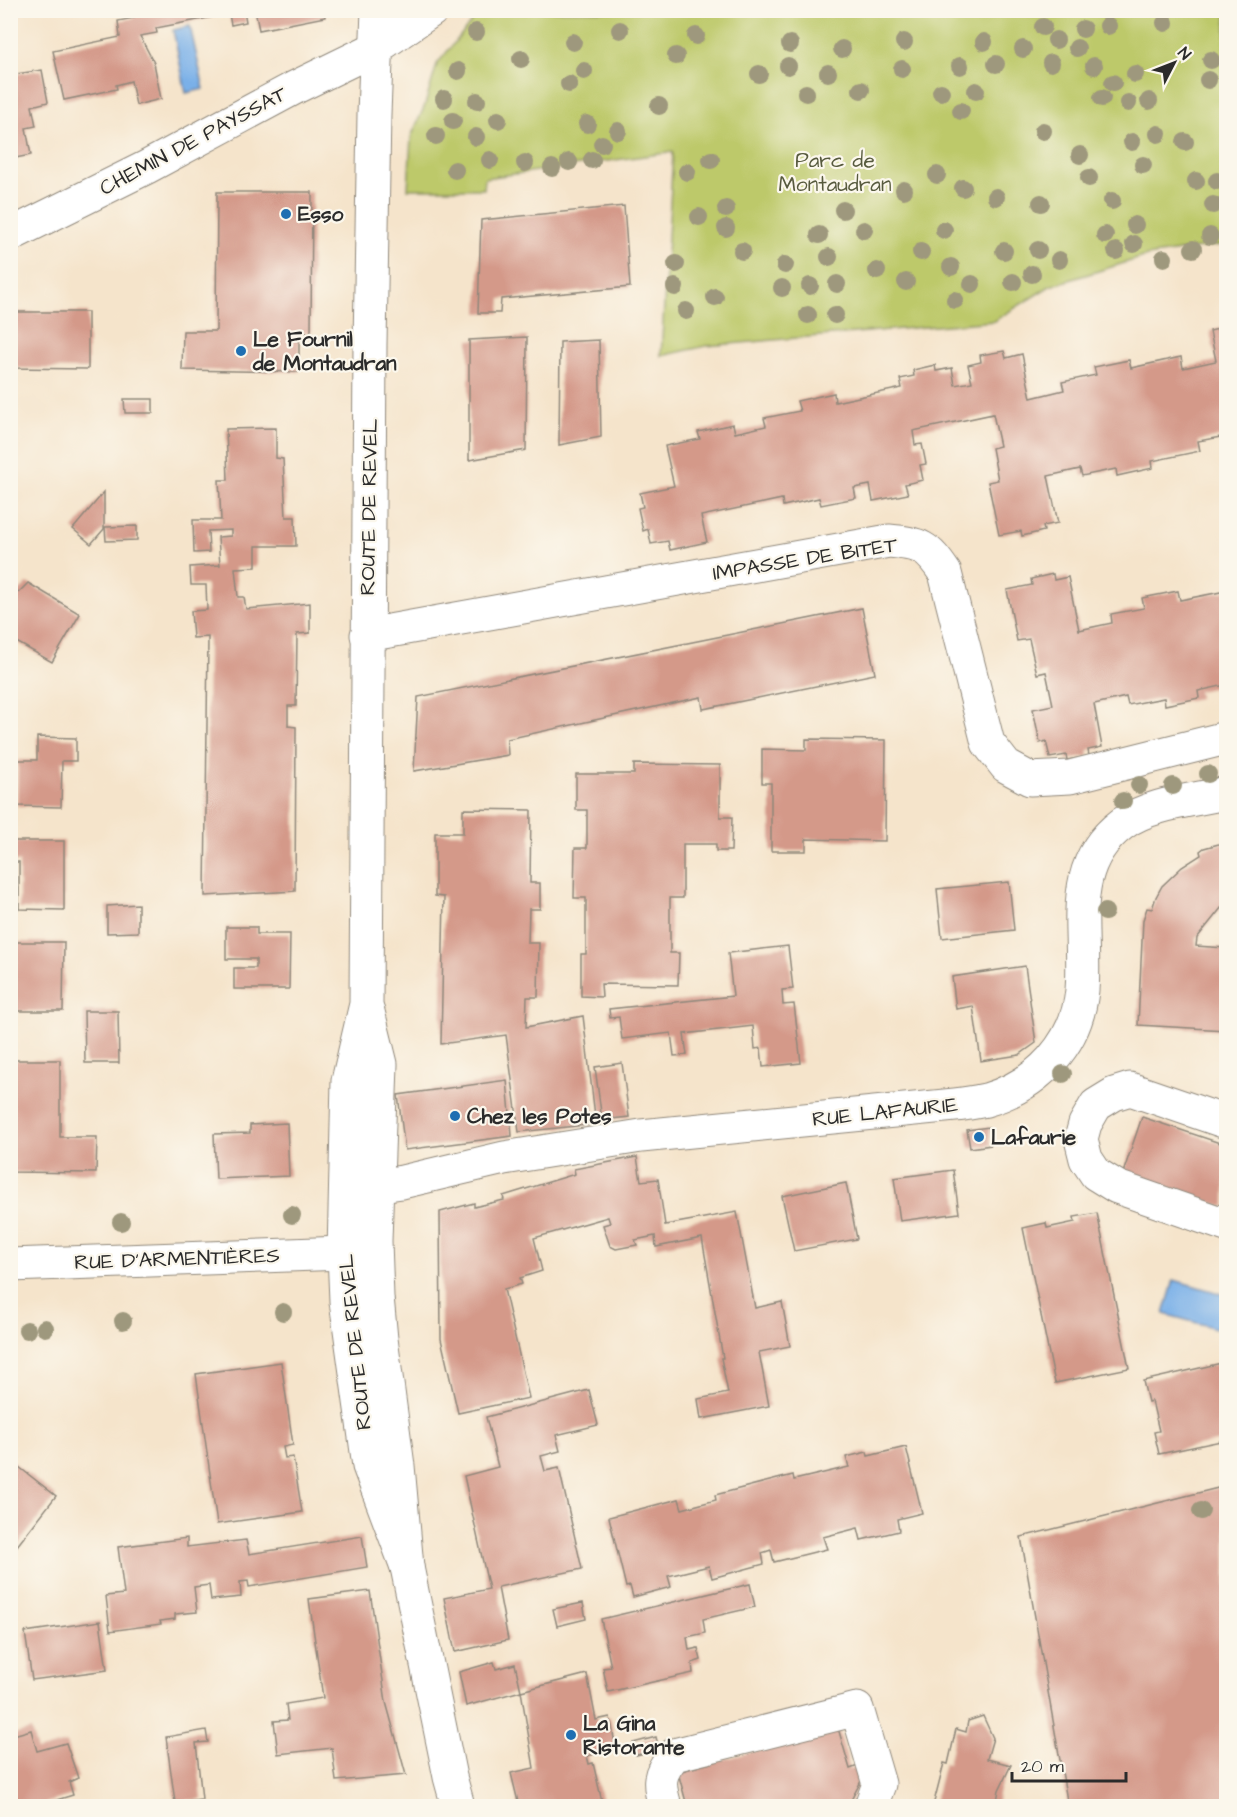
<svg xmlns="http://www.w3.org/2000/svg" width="1237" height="1817" viewBox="0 0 1237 1817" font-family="'Architects Daughter',sans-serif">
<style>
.green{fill:#bdc96b;stroke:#747a4b;stroke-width:1.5}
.water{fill:#7ab0e8;stroke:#526e8a;stroke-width:1.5}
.building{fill:#d49989}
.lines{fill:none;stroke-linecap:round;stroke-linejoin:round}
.minor-casing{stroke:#90887b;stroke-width:35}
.major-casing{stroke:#90887b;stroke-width:35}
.minor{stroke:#fff;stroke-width:33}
.major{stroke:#fff;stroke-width:33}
.tree{fill:#9e987d}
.poi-dot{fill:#1f6fb2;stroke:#fbf7ec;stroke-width:2}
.labels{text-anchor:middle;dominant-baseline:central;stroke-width:4.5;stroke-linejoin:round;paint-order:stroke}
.street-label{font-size:21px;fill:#2b2b2b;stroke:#fbf7ec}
.park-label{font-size:21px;fill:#575a3e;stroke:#fbf7ec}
.poi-label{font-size:21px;font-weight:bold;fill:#2b2b2b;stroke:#fbf7ec;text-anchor:start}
</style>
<rect width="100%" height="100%" fill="#fbf7ec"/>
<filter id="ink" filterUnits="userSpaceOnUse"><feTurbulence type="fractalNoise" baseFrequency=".0167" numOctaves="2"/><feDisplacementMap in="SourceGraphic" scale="12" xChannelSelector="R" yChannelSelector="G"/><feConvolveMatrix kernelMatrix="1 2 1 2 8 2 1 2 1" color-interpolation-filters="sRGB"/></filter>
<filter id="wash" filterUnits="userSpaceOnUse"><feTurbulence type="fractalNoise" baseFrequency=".008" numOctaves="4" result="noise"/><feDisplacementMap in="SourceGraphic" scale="24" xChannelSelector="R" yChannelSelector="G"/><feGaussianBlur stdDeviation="1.35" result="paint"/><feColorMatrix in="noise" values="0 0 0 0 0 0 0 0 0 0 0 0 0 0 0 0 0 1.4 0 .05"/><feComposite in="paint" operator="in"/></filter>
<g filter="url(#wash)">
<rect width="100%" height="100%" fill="#f5e4cb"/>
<path class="green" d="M487,11h739v233l-79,12 -97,30 -56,35 -288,25 -45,10 12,-204 -188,26 -1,11h-76l3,-52 14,-32 12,-41 36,-44z"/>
<g class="water">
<path d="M190,26l14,63 -18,4 -13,-63z"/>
<path d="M1174,1280l52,15v27l-7,7 -55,-15z"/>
</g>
<g id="blocks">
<g class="building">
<path d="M133,10h111l2,12 -15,3 -2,-11 -73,14 1,5 -17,3 14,27 7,36 -25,6 -5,-24 -15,4 1,4 -53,11 -11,-49 67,-14 -2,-16 16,-3z"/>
<path d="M255,10h69l1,7 -66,13z"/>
<path d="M42,70l6,32 -16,4 4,20 -10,2 5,27 -21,4v-84z"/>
<path d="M217,192h95l-1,141 -12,-1v40l-117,-2 1,-39h33z"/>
<path d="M624,206l6,81 -129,12 -1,14h-22l3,-93z"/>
<path d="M10,312h78v57l-78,-1z"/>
<path d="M1226,327v109l-28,5 2,10 -48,10 1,7 -36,8 -1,-7 -34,7 -2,-7 -32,7 10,47 -15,3 1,5 -22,5 -1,-5 -22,4 -11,-53 10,-2 -6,-32 8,-2 -7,-32 -80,17 2,14 7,-1 4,20 -6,1 3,15 -18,4 3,10 -35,7 -3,-16 -16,3 2,10 -35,7 -2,-7 -36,8 -1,-7 -81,17 6,26 -37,8 -2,-9 -17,3 -3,-15 -5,2 -5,-23 5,-1 -3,-14 34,-7 -9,-40 35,-7 -2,-7 35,-8 2,9 31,-7 -2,-8 36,-7 -3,-10 37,-8 1,9 67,-14 -2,-9 14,-3 -1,-6 22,-5 1,6 16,-3 3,17 17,-3 -4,-17 13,-3 -1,-7 24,-4 2,7 16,-4 9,44 33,-8 -2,-8 34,-7 -2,-8 35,-7 2,8 50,-11 2,11 33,-7 -6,-30z"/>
<path d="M527,337l-1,113 -57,10v-120z"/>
<path d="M599,340l2,97 -42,8 1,-103z"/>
<path d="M124,399h29v14h-28z"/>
<path d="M276,428v30l7,1 3,58h9l1,29h-40v21l-21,1 3,29h6l2,12 64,-6v30l-13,1 -1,72h-8v20l8,1 -1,164 -90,5 3,-259 -15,1 -2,-27 16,-1 -1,-25h-15l-1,-18 30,-2 -2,-28 13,-1v-6l-23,1 1,21 -15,1 -1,-33h28l-2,-40h9l-2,-51z"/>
<path d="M104,492v37l-13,15 -18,-15z"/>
<path d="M137,526v14l-31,1 -1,-14z"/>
<path d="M1053,574l1,6 14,-3 11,53 33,-7 -1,-9 33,-6 -2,-10 36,-7 2,9 46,-9v94l-28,6 1,7 -34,7 -1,-7 -36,7 -2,-8 -32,7 8,43 -14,3 1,6 -22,4 -1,-5 -16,3 -4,-17 -6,2 -7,-34 20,-4 -7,-33 -9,2 -8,-35 -12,2 -10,-51 25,-5 -1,-6z"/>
<path d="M28,583l52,31 -28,48 -39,-22 -3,4v-56l9,4z"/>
<path d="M862,608l13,66 -172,35 -2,-12 -194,42 1,16 -94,16 4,-74z"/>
<path d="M37,737l39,1v23h-14l-1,46 -44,-1 1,-46h19z"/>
<path d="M806,739l80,1 -1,101 -79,-2v12h-35v-68h-9v-34l44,1z"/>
<path d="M634,764l86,1v52h12l-1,34h-15v-7h-33v54h-13v55h9l-1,32 -77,-1 1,13 -21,-1v-42h5v-56h-12l1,-50h12v-38h-11v-36h58z"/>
<path d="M463,809l68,1 -1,73h10v26h-11l-1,34h11l-1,54h-11l-1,30 57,-11 13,108 -77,8 -13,-97 -65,9 3,-147 -9,-1v-63h28z"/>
<path d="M12,841h52v69l-45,-1v-47h-7z"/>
<path d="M1226,842v60l-29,36 -1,8 30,2v82l-88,-5 5,-105 4,-12 5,1 4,-12 6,-11 20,-19 19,-12 -1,-4 4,-3z"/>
<path d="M1009,882l5,48 -72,8 -5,-49z"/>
<path d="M138,904v28l-31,1v-27z"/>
<path d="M226,927h31v7h33l-1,55h-55v-21h22v-9h-30z"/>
<path d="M10,942h54l-1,69h-53z"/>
<path d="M788,946l5,43 -11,1 1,15 11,-1 7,59 -38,4 -2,-19 -6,1 -2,-23 -69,8 3,21 -13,1 -3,-23 -49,6 -3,-22 -9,1 -1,-9 124,-13 -5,-43z"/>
<path d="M1025,966l11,77 -17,12 -38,6 -8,-55 -17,3 -4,-32z"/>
<path d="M84,1011h34l1,52h-34z"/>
<path d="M10,1060h50v77h37l-1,36 -86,-1z"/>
<path d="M622,1063l7,54 -27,3 -7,-53z"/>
<path d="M507,1080l5,56 -107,14 -7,-55z"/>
<path d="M1142,1117l84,28 -1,62 -102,-34z"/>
<path d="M287,1123l2,53 -73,3 -2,-45 36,-1v-8z"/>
<path d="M989,1127l2,18 -21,3 -3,-18z"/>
<path d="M637,1157l4,24 17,-2 7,46 72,-13 18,96 27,-6 8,44 -31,6 10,54 -68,13 -3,-20 30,-6 -7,-35h2l-21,-120 -46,9 -1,-11 -20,4 2,5 -21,4 -6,-3 -7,-21 7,-2 -2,-6 -74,21 8,33 -22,7 2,6 -18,5 25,109 -71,15 -17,-74 -1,-127 34,-9v4l30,-7 -1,-4 72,-22 -1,-5z"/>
<path d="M953,1170l6,43 -59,8 -6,-43z"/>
<path d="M846,1183l11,56 -63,12 -12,-55z"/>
<path d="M1097,1213l32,155 -74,15 -32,-155 23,-5 1,5 28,-6 -1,-5z"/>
<path d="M281,1362l12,83 -10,2 2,11 8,-1 9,55 -85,12 -21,-150z"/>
<path d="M1226,1362v78l-67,14 -5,-22 5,-1 -7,-30 -4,1 -5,-21z"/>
<path d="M589,1390l9,35 -42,10 4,16 -19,5 4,15 14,-3 23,101 -84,18 10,53 -53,12 -11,-54 45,-9 -25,-113 34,-9 -12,-50z"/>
<path d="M906,1447l16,66 -25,6 2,12 -38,9 -3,-12 -35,9 4,12 -53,13 -3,-12 -9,3 2,11 -52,14 -3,-12 -41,10 3,11 -38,10 -3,-11 -4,1 -17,-70 70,-18 3,10 34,-9 -1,-5 78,-20 1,5 55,-13 -3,-10 21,-5 1,4z"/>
<path d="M10,1460l46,36 -39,50 -7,-5z"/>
<path d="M1226,1486v320h-158l-47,-269z"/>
<path d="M362,1536l5,31 -118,20 -1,-6 -8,1 1,15 -30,3 -2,-15 -15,2 3,25 -22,2v5l-15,2 1,3 -51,7 -4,-35 18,-2 -6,-47 69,-9v9l59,-7 3,14z"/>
<path d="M750,1584l5,23 -52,12 2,14 -18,4 2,13 9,-2 3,12 -9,3 1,10 -85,19 -5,-24 8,-1 -10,-48z"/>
<path d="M370,1591l16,111 20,73 -70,6 -4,-33 -54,6 -4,-33 14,-1 -2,-16 37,-6 -14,-99z"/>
<path d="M583,1603l3,16 -29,7 -4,-17z"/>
<path d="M100,1621l7,49 -75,10 -7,-48z"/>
<path d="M494,1662l2,7 19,-5 6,27 66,-17 9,46 14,-3 6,32 -29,7 2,8 4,-1 10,43h-84l-8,-33 23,-5 -13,-77 -55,15 -7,-34z"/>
<path d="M983,1716l10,22 -6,21 24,6 -12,25 -3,16h-63l11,-43 4,1 8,-35 10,3 2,-11z"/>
<path d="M838,1728l12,41 8,-3 4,13 -12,23 -17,4h-146l-9,-34z"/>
<path d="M31,1730l6,21 29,-8 12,35 -9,4 4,13 -36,11h-27v-31h3l-3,-8v-31z"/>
<path d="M206,1730l2,12 -12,1 6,56 -27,3 -9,-65z"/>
<path d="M656,1737l3,13 -23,5 -3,-12z"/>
</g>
</g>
</g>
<g filter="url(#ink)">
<use href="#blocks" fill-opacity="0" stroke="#90887b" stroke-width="1.5"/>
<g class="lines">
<g class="minor-casing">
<g id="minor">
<path d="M10,235l137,-68 149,-80 80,-39 56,-38"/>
<path d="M367,635l522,-94c32,3 38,5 56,32l43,170 18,23 24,13 40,-2 156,-39"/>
<path d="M1226,1122l-96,-33 -16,5 -18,11 -11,19 -4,15 5,20 10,15 21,13 109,38"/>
<path d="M350,1182l38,2 14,-2 102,-24 137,-22 314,-31c10,-1 21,-3 31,-5 52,-15 91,-56 96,-110 5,-60 -17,-123 40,-166 26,-20 73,-24 104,-31"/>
<path d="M10,1265l334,-12"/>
<path d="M665,1806c-7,-23 -7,-32 9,-51l183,-46 22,75 -8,22"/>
</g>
</g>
<g class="major-casing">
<g id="major">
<path d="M378,10l-4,104 -4,231 -4,659 -18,77 -4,172 2,48 23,165 38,101"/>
<path d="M368,1012l13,52 -6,177 2,56 4,42 17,127 9,101 43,210 8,29"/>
</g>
</g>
<use href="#minor" class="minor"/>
<use href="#major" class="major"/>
</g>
<g class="tree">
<circle cx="1165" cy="23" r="9"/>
<circle cx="1108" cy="26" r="9"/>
<circle cx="1043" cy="27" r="9"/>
<circle cx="1083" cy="29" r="9"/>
<circle cx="620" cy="30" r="9"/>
<circle cx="476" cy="32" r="9"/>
<circle cx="696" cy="36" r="9"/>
<circle cx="1056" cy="40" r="9"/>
<circle cx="573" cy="42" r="9"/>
<circle cx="904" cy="42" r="9"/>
<circle cx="984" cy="42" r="9"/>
<circle cx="790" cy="44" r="9"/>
<circle cx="1077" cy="48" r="9"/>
<circle cx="842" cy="49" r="9"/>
<circle cx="1023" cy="49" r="9"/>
<circle cx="676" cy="56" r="9"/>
<circle cx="521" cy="59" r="9"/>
<circle cx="1211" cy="60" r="9"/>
<circle cx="1051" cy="63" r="9"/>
<circle cx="996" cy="64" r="9"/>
<circle cx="788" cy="66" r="9"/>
<circle cx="960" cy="66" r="9"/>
<circle cx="1094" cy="66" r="9"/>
<circle cx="902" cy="69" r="9"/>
<circle cx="458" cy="71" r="9"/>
<circle cx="584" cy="71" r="9"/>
<circle cx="828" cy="73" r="9"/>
<circle cx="759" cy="74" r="9"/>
<circle cx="1135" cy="74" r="9"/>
<circle cx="1208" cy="80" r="9"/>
<circle cx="1113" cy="83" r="9"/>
<circle cx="569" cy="84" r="9"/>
<circle cx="861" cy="90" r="9"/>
<circle cx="976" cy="91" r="9"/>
<circle cx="941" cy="92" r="9"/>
<circle cx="806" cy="93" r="9"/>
<circle cx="1102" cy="98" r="9"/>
<circle cx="444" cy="99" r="9"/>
<circle cx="477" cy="101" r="9"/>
<circle cx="1149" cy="101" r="9"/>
<circle cx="1128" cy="103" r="9"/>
<circle cx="659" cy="106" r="9"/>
<circle cx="961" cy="111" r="9"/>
<circle cx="498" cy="120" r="9"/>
<circle cx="453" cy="121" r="9"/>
<circle cx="587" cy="124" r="9"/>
<circle cx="618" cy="131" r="9"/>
<circle cx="1043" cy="131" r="9"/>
<circle cx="1158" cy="134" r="9"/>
<circle cx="436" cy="136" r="9"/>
<circle cx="476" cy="137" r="9"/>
<circle cx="1132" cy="142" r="9"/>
<circle cx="1185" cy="142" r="9"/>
<circle cx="602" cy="144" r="9"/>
<circle cx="1080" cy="155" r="9"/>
<circle cx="490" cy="160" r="9"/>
<circle cx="592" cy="160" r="9"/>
<circle cx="711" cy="160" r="9"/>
<circle cx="569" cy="162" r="9"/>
<circle cx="525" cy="163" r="9"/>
<circle cx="1143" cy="165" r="9"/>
<circle cx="552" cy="168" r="9"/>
<circle cx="455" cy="170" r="9"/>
<circle cx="687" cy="172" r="9"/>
<circle cx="937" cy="175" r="9"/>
<circle cx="1089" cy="178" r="9"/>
<circle cx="1196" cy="181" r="9"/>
<circle cx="1217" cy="181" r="9"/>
<circle cx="963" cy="188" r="9"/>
<circle cx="904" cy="190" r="9"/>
<circle cx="996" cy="197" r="9"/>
<circle cx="1112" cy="201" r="9"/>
<circle cx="1041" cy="203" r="9"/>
<circle cx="1213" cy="205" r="9"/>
<circle cx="726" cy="209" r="9"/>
<circle cx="843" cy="210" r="9"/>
<circle cx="699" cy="217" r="9"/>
<circle cx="1135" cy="225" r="9"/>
<circle cx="726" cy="228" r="9"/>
<circle cx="864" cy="230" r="9"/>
<circle cx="944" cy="230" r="9"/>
<circle cx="819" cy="235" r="9"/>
<circle cx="1105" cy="235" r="9"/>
<circle cx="1210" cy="236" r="9"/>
<circle cx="1134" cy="244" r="9"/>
<circle cx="1193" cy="249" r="9"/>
<circle cx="1038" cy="250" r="9"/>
<circle cx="742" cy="251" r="9"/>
<circle cx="1004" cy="251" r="9"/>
<circle cx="1116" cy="251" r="9"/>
<circle cx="921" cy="252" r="9"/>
<circle cx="829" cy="257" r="9"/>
<circle cx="1164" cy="258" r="9"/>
<circle cx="1059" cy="260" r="9"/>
<circle cx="676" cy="264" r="9"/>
<circle cx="785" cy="265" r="9"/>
<circle cx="951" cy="267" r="9"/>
<circle cx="877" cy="271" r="9"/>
<circle cx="1032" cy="274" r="9"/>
<circle cx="906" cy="282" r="9"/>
<circle cx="1013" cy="282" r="9"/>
<circle cx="837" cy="284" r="9"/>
<circle cx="972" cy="284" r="9"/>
<circle cx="810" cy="286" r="9"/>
<circle cx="675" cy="287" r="9"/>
<circle cx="782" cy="288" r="9"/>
<circle cx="715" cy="297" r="9"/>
<circle cx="955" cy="300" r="9"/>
<circle cx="686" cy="311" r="9"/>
<circle cx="808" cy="315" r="9"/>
<circle cx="835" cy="315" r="9"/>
<circle cx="1208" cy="774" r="9"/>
<circle cx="1139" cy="785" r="9"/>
<circle cx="1173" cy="786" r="9"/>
<circle cx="1123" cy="801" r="9"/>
<circle cx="1105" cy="912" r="9"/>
<circle cx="1063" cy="1074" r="9"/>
<circle cx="292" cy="1215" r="9"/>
<circle cx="121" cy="1222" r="9"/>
<circle cx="283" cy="1312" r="9"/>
<circle cx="123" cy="1321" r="9"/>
<circle cx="45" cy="1328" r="9"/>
<circle cx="27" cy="1330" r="9"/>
<circle cx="1201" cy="1511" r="9"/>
</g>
</g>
<g class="poi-dot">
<circle cx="286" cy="214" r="6"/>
<circle cx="241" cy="351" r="6"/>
<circle cx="455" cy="1116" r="6"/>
<circle cx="979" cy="1137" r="6"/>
<circle cx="571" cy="1735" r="6"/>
</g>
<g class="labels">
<g class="street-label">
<text transform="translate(193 141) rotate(-28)">CHEMIN DE PAYSSAT</text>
<text transform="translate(369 507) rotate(-89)">ROUTE DE REVEL</text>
<text transform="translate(805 559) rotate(-9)">IMPASSE DE BITET</text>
<text transform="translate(885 1112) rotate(-6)">RUE LAFAURIE</text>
<text transform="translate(177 1259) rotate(-2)">RUE D'ARMENTIÈRES</text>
<text transform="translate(355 1342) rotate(-96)">ROUTE DE REVEL</text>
</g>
<g class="park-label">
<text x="835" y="160">Parc de<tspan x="835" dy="24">Montaudran</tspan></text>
</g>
<g class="poi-label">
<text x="298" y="214">Esso</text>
<text x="253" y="339">Le Fournil<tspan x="253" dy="24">de Montaudran</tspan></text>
<text x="467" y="1116">Chez les Potes</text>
<text x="991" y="1137">Lafaurie</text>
<text x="583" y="1723">La Gina<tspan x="583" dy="24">Ristorante</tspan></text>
</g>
</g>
<rect width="1237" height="1817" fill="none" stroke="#fbf7ec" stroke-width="36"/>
<g transform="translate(1174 63) rotate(48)" stroke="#fbf7ec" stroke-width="4.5" paint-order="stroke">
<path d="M0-4.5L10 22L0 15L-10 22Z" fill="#2b2b2b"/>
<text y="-9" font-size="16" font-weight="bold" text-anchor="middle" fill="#2b2b2b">N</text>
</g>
<path d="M1012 1772v9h114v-9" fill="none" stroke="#2b2b2b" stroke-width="3"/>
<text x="1021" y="1772" font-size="18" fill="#2b2b2b" stroke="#fbf7ec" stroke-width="4.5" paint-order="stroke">20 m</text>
</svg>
